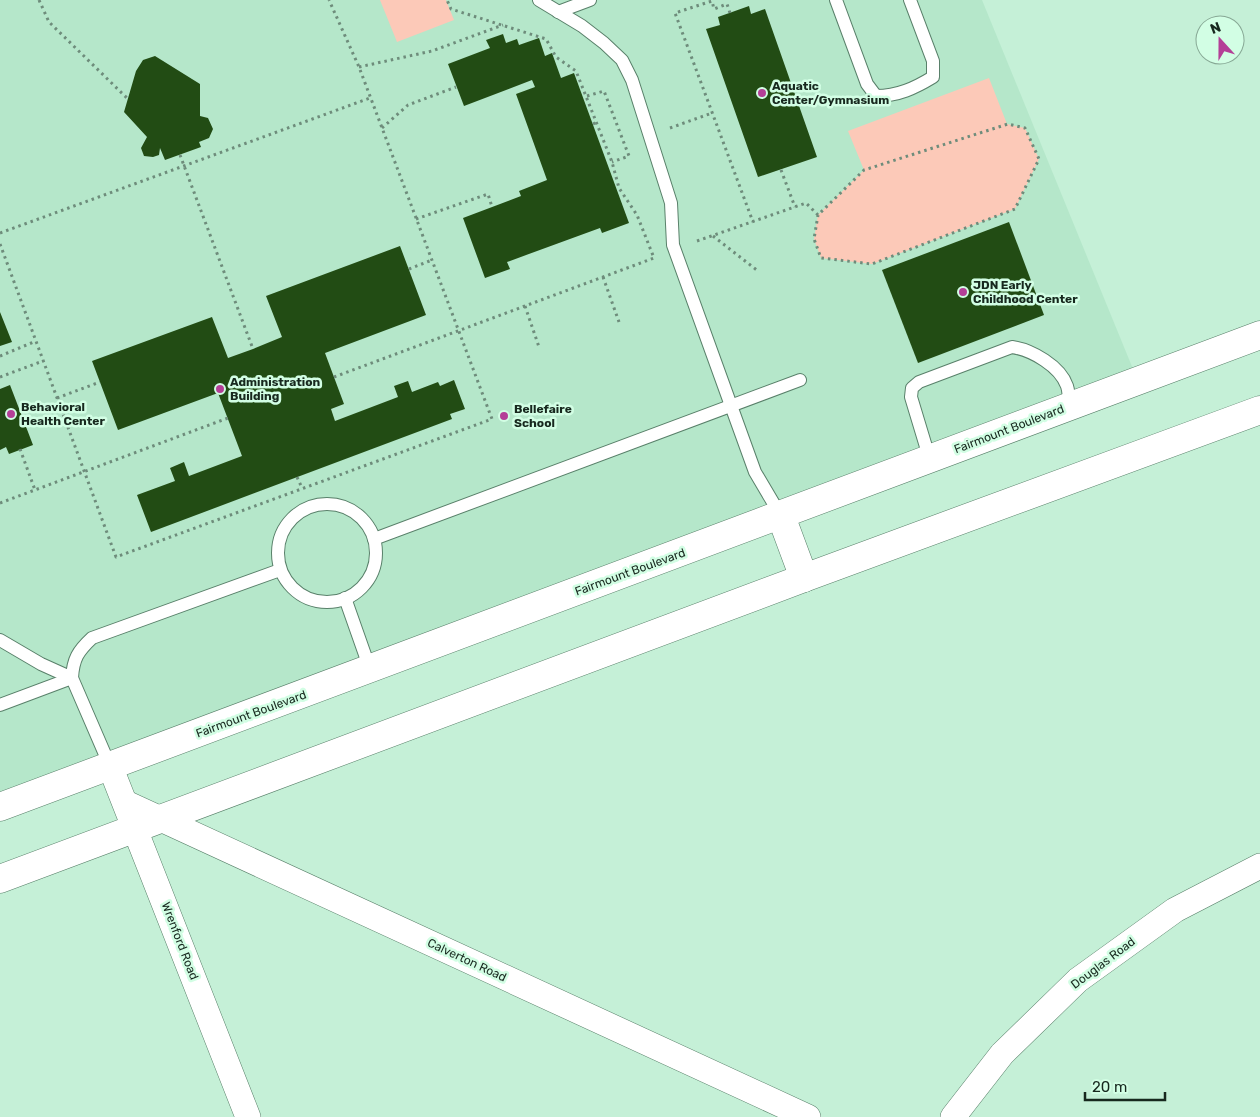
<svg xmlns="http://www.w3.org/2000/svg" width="1260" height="1117" viewBox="0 0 1260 1117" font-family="Rubik,sans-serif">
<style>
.built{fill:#b5e7ca}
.green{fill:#fcc9b8}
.building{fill:#224c14}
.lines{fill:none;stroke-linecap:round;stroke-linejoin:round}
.service-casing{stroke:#59806a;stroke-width:14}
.minor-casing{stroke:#59806a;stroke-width:26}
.secondary-casing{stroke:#59806a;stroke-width:29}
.path{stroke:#6e8c7b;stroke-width:3;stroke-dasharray:2.5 4;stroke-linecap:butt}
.service{stroke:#fff;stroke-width:12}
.minor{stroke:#fff;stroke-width:25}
.secondary{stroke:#fff;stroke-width:28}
.poi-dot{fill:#b43f97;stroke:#d2fee4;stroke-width:2}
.labels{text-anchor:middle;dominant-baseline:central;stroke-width:5;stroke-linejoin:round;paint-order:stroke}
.poi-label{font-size:12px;font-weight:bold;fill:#17281e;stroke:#d2fee4;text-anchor:start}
.street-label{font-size:12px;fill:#17281e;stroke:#d2fee4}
</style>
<rect width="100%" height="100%" fill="#c5f0d7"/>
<path class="built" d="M0,0h982l151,369 -1133,425z"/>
<g class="green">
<path d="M380,0h66l8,20 -57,22z"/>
<path d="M989,78l18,46 18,4 14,31 -24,50 -143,55 -51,-6 -7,-19 4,-24 46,-45 -16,-39z"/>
</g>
<g class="building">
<path d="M749,6l2,8 14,-5 52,148 -59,20 -52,-148 14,-4 -2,-8z"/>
<path d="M503,34l3,9 11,-4 2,6 20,-7 6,18 7,-3 9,25 13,-5 55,150 -27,10 -2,-5 -93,34 3,7 -25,9 -22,-60 58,-22 -2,-5 28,-11 -31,-86 19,-7 -3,-7 -68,26 -16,-42 42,-16 -4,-8z"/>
<path d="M155,56l45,28v32l8,2 5,11 -4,9 -10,4 2,5 -36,13 -5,-12 -1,7 -6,2 -9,-1 -3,-8 6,-11 -23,-25 12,-41 7,-11z"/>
<path d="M1009,222l35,93 -126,48 -36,-93z"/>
<path d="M400,246l26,69 -101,38 19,51 -13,5 4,12 63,-24 -4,-11 14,-5 4,11 26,-10 2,4 14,-6 11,29 -15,5 2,5 -301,113 -14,-37 38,-14 -5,-13 14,-6 5,14 53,-20 -24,-63 -100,37 -26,-69 120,-44 16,41 25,-9 29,-12 -16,-41z"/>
<path d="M0,312l12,30 -12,4z"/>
<path d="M10,385l23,60 -24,9 -3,-7 -6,3v-61z"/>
</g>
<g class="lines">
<g class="service-casing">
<g id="service">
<path d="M539,0l43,26 22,17 18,17 10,20 39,123 2,42 82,227 26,44"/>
<path d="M836,0l31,84 9,12c22,0 39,-8 57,-19v-16l-23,-61"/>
<path d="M558,12l32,-12"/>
<path d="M930,460l-19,-63 1,-9 7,-6 93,-35c20,3 48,19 55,39 2,6 2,14 2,20"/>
<circle cx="327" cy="553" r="49"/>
<path d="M374,539l426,-159"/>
<path d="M345,598l25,71"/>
<path d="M0,640l41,24 31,14 38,88"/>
<path d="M0,705l72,-27c1,-19 6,-27 20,-40l188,-68"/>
</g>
</g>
<g class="minor-casing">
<g id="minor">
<path d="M110,766l138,351"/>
<path d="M126,803l682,314"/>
<path d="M953,1117l49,-63 76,-74 97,-70 85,-44"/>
</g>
</g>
<g class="secondary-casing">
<g id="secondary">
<path d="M781,516l23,62"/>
<path d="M0,807l1260,-472"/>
<path d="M0,879l804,-301 456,-168"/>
</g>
</g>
<g class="path">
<path d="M39,0l10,22 80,78"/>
<path d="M730,13l-3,-9 -13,5 -2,-8 -37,12 78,209"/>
<path d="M359,67l73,-16 71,-26"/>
<path d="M587,96l17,-5 25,65 -17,6"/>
<path d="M593,124l4,-2"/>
<path d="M382,128l26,-23 48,-18"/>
<path d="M670,128l42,-15"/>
<path d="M180,155l73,194"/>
<path d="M781,170l14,37"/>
<path d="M416,219l72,-25 4,13"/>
<path d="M0,233l370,-135"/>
<path d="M713,236l45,35"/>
<path d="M697,241l109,-38 12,12 46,-45 144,-46 17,4 14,31 -24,50 -143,55 -51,-6 -7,-19 4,-24"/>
<path d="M0,244l116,313 376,-138 -133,-352 -30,-67"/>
<path d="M409,269l23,-9"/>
<path d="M603,277l16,45"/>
<path d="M525,306l14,41"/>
<path d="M0,356l36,-15"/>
<path d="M0,377l43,-16"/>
<path d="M334,377l320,-119 -17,-43 -18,-27 -7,-26 -36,-91 -20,-14 -10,-18 -95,-30 -4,-9"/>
<path d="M57,398l43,-16"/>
<path d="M20,449l15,41"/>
<path d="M297,477l5,11"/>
<path d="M0,503l228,-85"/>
</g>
<use href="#service" class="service"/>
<use href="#minor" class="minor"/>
<use href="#secondary" class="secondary"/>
</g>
<g class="poi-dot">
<circle cx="762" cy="93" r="5"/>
<circle cx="963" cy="292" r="5"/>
<circle cx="220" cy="389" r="5"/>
<circle cx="11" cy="414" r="5"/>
<circle cx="504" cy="416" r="5"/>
</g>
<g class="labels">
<g class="poi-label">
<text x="772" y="86">Aquatic<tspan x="772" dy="14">Center/Gymnasium</tspan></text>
<text x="973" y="285">JDN Early<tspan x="973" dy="14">Childhood Center</tspan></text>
<text x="230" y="382">Administration<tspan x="230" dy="14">Building</tspan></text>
<text x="21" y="407">Behavioral<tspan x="21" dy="14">Health Center</tspan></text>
<text x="514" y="409">Bellefaire<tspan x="514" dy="14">School</tspan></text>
</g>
<g class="street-label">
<text transform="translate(1009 429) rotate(-21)">Fairmount Boulevard</text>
<text transform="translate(630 572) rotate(-20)">Fairmount Boulevard</text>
<text transform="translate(251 714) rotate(-20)">Fairmount Boulevard</text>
<text transform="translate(180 941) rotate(69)">Wrenford Road</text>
<text transform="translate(467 960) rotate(25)">Calverton Road</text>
<text transform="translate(1103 963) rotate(-37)">Douglas Road</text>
</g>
</g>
<g transform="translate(1220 40) rotate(339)"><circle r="24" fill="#d2fee4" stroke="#87a895"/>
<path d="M0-4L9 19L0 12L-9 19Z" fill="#b43f97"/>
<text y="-8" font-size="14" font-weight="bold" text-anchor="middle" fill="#17281e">N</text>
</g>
<path d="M1085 1092v8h80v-8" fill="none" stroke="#17281e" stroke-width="2.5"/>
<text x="1092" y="1092" font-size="15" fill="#17281e" stroke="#d2fee4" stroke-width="4" paint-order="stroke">20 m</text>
</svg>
